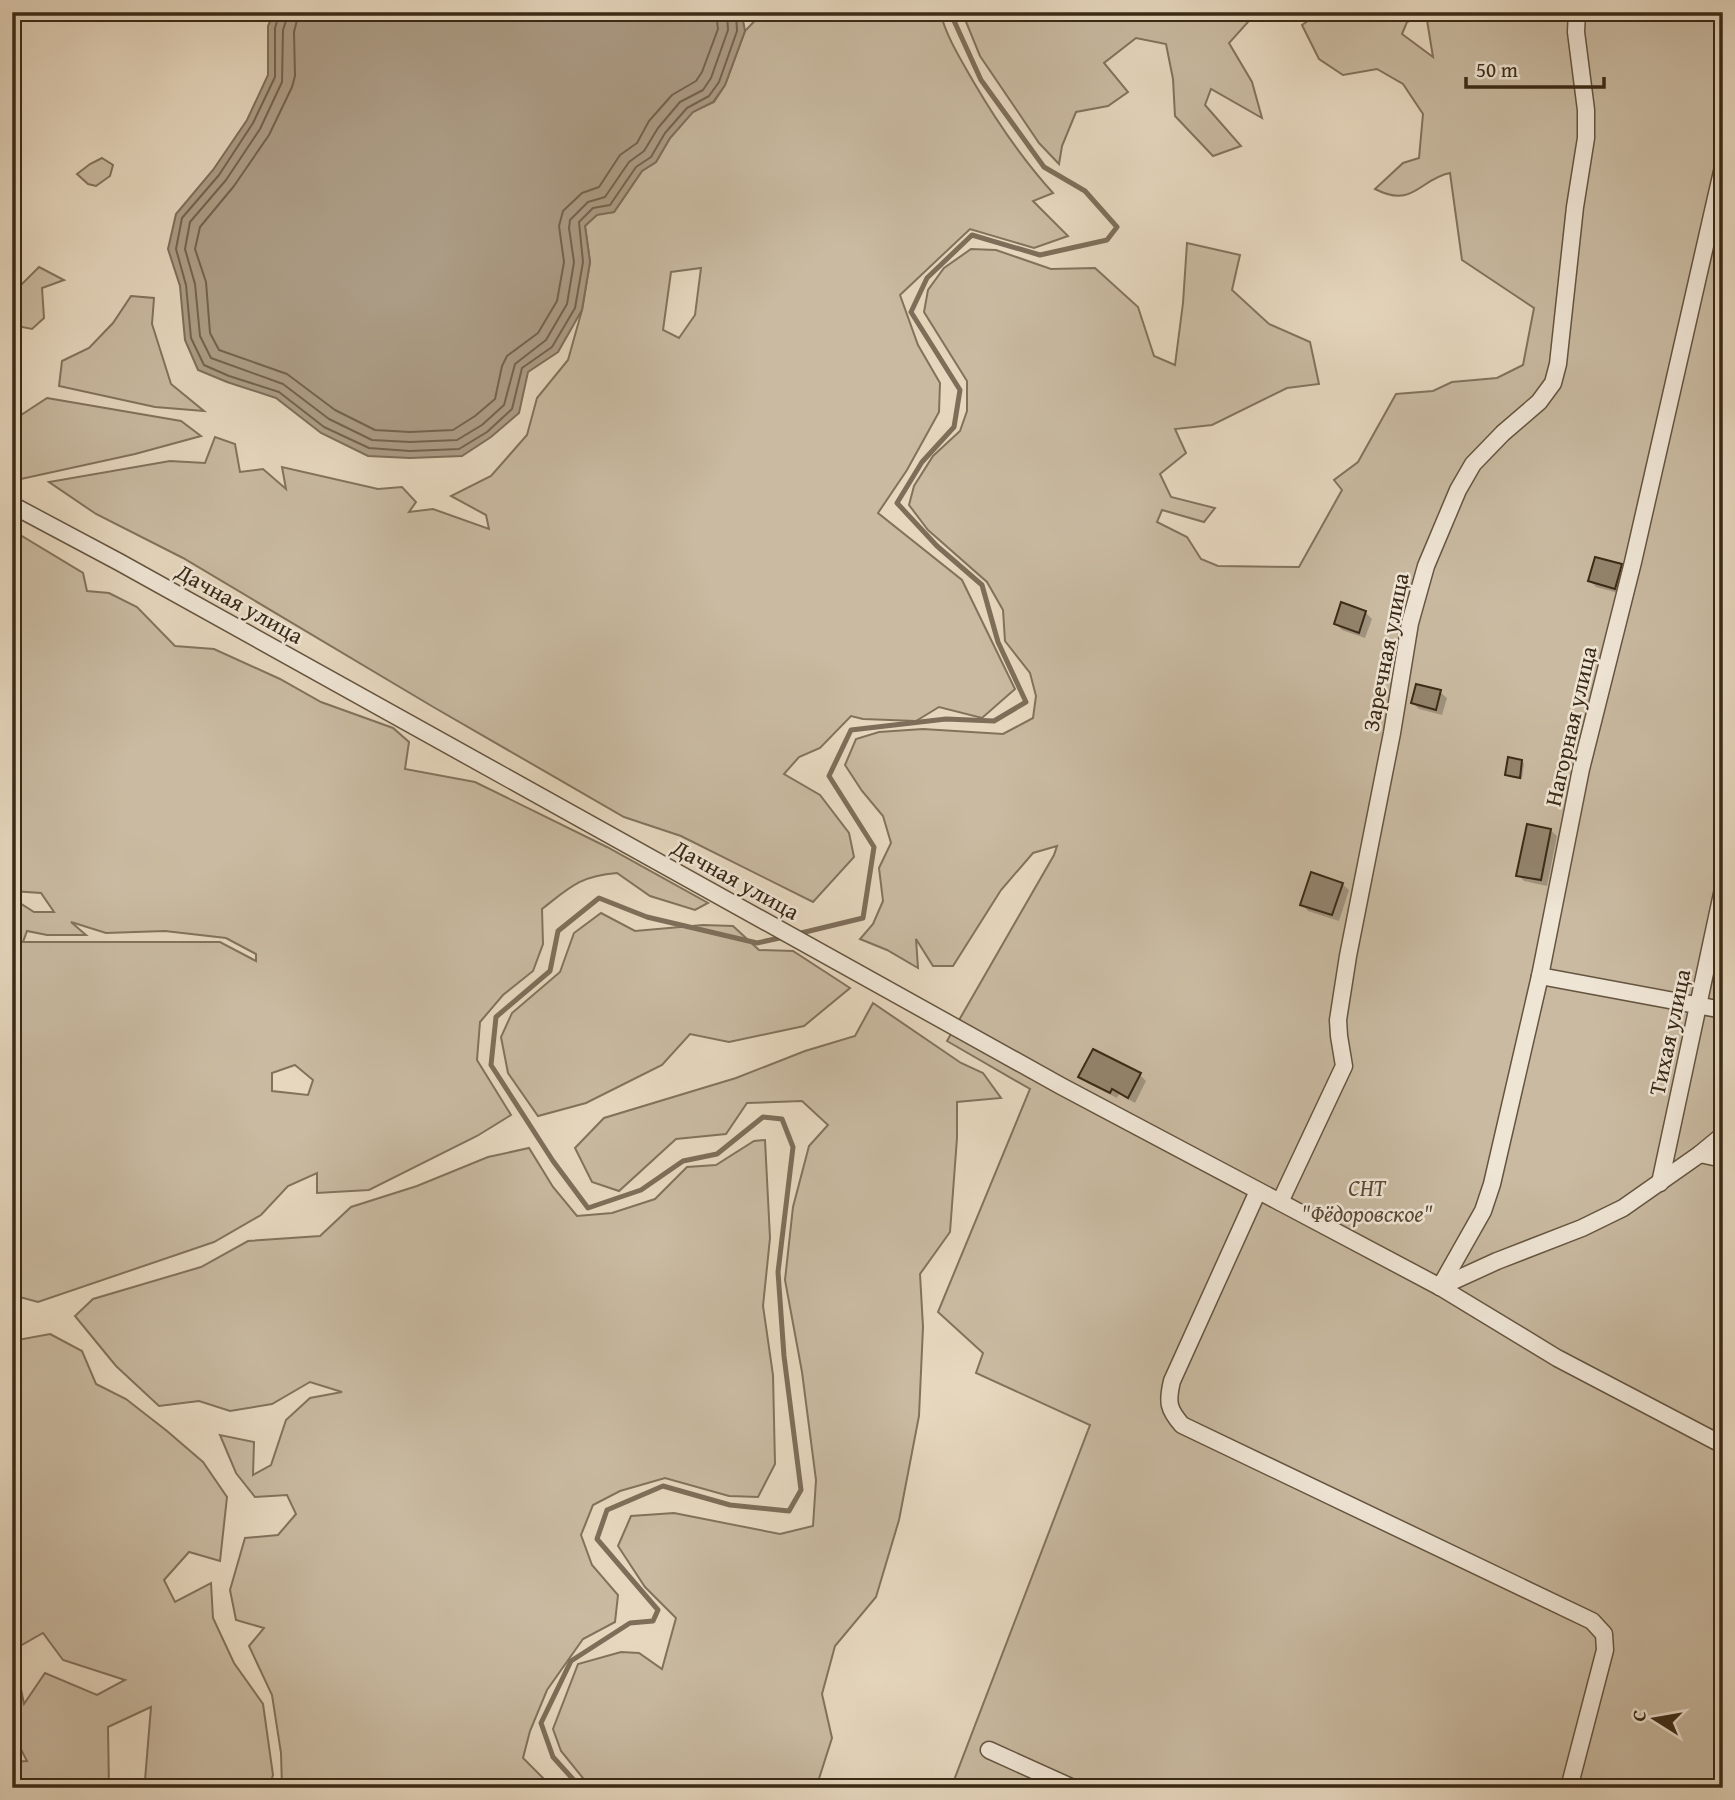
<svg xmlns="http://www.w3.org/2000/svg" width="1735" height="1800" viewBox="0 0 1735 1800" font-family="'Gentium Book Plus',serif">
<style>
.green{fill:#c9baa1;stroke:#82725c;stroke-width:2;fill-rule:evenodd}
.water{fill:#ac9c85;stroke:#7e6e59;stroke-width:2}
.shadow{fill:#0003}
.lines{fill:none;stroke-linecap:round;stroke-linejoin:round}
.shore{stroke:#73634e;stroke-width:2}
.stream{stroke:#7e6e59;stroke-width:5}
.building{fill:#93846d;stroke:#3a2a16;stroke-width:2}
.street-casing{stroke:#655540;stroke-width:19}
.street{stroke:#efe5d5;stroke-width:16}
.labels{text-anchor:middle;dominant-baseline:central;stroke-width:5;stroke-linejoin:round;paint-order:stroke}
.street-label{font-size:23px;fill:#3a2a16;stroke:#efe5d5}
.park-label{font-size:23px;font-style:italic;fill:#574732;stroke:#efe5d5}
</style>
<rect width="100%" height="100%" fill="#e6d7be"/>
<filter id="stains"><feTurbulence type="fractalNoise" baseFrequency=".00286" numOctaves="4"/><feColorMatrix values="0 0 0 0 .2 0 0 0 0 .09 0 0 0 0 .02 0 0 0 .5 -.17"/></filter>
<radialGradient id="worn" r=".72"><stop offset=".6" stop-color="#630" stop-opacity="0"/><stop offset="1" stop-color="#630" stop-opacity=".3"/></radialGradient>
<g class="green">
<path d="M763,12h177c7,26 20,46 33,69 24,41 48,77 80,112l-20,8 35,35 -34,12 -64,-19 -70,66 18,50 22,38 -1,29 -32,58 -29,43 84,67 53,109 -33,29 -43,-11 -23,14 -53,-2 -12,-3 -31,32 -21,9 -15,17 36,21 29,38 5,24 -41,45 -132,-66 -57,-19 -189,-109 -252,-150 -87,-44 -47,-32 121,-21 35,2 10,-26 20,7 5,28 23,-3 23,20 -4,-22 96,22 24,-2 14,15 -7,10 24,-3 56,20 -3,-14 -35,-19 40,-20 36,-41 10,-37 31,-38 14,-50 8,-48 -5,-36 12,-12 17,-2 28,-41 14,-9 14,-24 22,-26 22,-10 11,-17 20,-54zM701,268l-6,47 -16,23 -16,-8 8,-58z"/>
<path d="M962,12h295l-28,31 23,39 10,36 -51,-29 -6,16 36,41 -28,10 -38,-40 -2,-37 -7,-35 -30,-6 -32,25 24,29 -20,14 -32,6 -14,34 -3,18 -20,-21 -59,-87z"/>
<path d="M1321,12h402v1776h-772l139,-363 -114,-52 7,-20 -45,-41 92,-223 -83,-48 107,-186 3,-9 -24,7 -32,37 -48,76h-20l-17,-27 2,29 -31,-18 -27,-11 13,-15 10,-23 -4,-33 12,-25 -8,-27 -21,-25 -17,-26 11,-26 23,-7 44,-3 80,5 30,-16 3,-22 -6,-23 -25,-32 -2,-31 -16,-28 -59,-52 -19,-25 5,-19 19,-30 27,-25 7,-20v-30l-43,-69 4,-22 16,-22 27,-19 25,1 55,19 44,-1 43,39 16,49 21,9 8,-62 4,-60 53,12 -8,35 37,34 41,18 9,42 -32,4 -75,37 -37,4 11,24 -26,21 11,23 44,11 -11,14 -42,-12 -5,12 30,15 14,22 17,7 81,1 43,-77 -8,-10 24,-18 38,-68 37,-3 19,-9 45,-4 26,-13 11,-57 -72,-48 -12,-87c-31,6 -36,36 -75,16l28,-26 16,-5 4,-44 -20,-30 -26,-15 -34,6 -24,-16 -17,-34zM1426,14l7,43 -31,-23 5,-12z"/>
<path d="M102,158l11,7 -3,11 -14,10 -8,-2 -11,-10 13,-10z"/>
<path d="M39,267l25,13 -22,8 2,30 -12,11 -20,-4v-36l9,-4z"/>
<path d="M131,296l23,2 -2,26 19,60 33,27 -49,-4 -96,-21 3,-25 27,-13 24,-25z"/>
<path d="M47,398l134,23 20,15 -66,18 -114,25 -9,-4v-54z"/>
<path d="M12,530l71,43 4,18 22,2 28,14 38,39 39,3 66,30 41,23 72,26 16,14 -4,27 70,13 132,65 101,56 -13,7 -45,-14 -33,-23c-37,3 -47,14 -75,36l1,35 -10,27 -30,24 -23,27 -3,38 34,55 -34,21 -108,54 -52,3v-20l-29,13 -27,29 -47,27 -176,60 -26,-7v-397l22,14h20l-13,-19 -29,-2zM71,922l35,11 59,-2 61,7 30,16v7l-36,-19h-197l4,-11 20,4h39zM295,1065l18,15 -5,15 -36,-4v-18z"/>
<path d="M601,913l34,18 68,-6 30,1 26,24 34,1 57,37 -46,38 -75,16 -39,-8 -28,31 -76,38 -48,13 -30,-43 -7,-36 11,-24 48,-41 14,-39z"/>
<path d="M873,1003l88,60 22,10 18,25 -44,4v36l-7,94 -30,42 3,53 -4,89 -20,104 -23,77 -41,49 -13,48 10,44 -16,50h-225l-30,-37 -8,-22 25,-65 43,-12 18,1 23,16 14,-51 -31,-31 -27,-41 13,-30 43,-3 106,21 33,-8 3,-46 -14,-108 -17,-92 8,-73 16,-61 19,-21 -26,-24 -55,2 -21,31 -50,5 -57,52 -27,-9 -17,-34 29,-30 132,-40 69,-27 50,-15z"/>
<path d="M765,1140l5,98 -7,68 10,69 2,89 -17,33 -29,-1 -64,-18 -45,13 -27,14 -12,30 11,30 26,30 -3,27 -32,17 -36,51 -17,41 -7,27 30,30h-271l-1,-35 -9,-58 -23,-49 15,-18 -28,-8 -6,-30 15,-52 33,-3 18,-21 -9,-19 -32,2 -19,-24 -16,-38 34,7 -1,33 18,-10 15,-45 24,-22 32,-6 -32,-10 -38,22 -42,7 -31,-10 -40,5 -43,-40 -41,-50 18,-17 108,-32 47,-26 72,-5 31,-29 66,-21 71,-29 41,-9 24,39 24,29 35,-3 43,-14 32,-32 29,-2 38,-24z"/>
<path d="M50,1334l32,17 14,33 30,15 41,32 36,31 24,35 -7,64 -31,-9 -25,28 11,22 36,-19 2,35 21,45 29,41 10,71 -4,13h-144l20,-8 6,-73 -43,20 1,61h-97v-26l15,-1 -15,-29v-361l3,1 -3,-7v-24zM43,1633l20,27 62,20 -28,15 -52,-22 -21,31 -11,-54z"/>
</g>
<path class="water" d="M274,12h471l-3,3 3,16 -20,54 -12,17 -20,10 -23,26 -14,24 -14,9 -28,41 -17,3 -12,11 5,36 -8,48 -24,42 -30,20 -9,41 -28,24 -29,19 -52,2 -42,-2 -47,-23 -45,-35 -49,-16 -29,-12 -13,-30 -5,-54 -12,-37 8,-35 37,-44 34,-50 21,-45v-49z"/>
<g class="shadow">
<path d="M1621,566l6,6 -5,22 -26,-7 -6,-6z"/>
<path d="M1365,612l7,7 -7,19 -23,-8 -6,-6z"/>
<path d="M1440,692l7,6 -5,17 -23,-6 -6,-6z"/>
<path d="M1522,761l2,3 -2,15 -13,-2 -2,-2z"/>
<path d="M1550,830l7,6 -10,50 -23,-5 -6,-6z"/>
<path d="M1342,884l7,6 -10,31 -31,-10 -6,-7z"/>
<path d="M1140,1075l6,6 -11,22 -16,-9 -2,4 -30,-15 -6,-6z"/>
</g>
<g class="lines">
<g class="shore">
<path d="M280,12l-5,16v49l-22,46 -34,52 -37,43 -6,31 10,36 5,53 13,27 25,11 50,16 45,35 45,21 41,3 49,-2 28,-17 25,-23 10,-41 30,-21 23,-39 8,-46 -4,-40 14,-14 17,-3 26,-38 15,-10 14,-24 22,-25 22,-12 10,-14 18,-51 -1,-19"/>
<path d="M289,12l-6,18 -1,52 -22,47 -34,51 -36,42 -5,27 10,35 5,52 11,22 72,26 46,35 43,21 38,2 47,-2 25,-15 22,-20 11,-41 31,-24 21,-36 7,-42 -5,-34 1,-8 18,-18 17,-5 24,-35 15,-11 14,-23 22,-26 23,-12 8,-12 17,-48 -1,-18"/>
<path d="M299,12l-5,20 1,44 -3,11 -23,48 -35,51 -34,41 -5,22 11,33 4,51 9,17 68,24 48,36 40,20 35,2 43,-2 22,-14 20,-17 7,-33 5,-10 31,-23 19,-32 7,-39 -5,-36 4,-15 19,-18 17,-6 21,-32 17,-12 12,-22 23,-26 24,-14 6,-9 16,-43 -2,-17"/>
</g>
<g class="stream">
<path d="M797,934l66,-16 11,-71 -45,-71 22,-46 95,-11 48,2 32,-19 -28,-60 -16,-57 -45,-39 -40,-43 25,-41 32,-35 6,-37 -49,-78 16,-34 45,-43 68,20 67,-15 10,-13 -32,-36 -41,-24 -63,-87 -31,-68"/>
<path d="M581,1788l-28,-31 -12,-34 30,-62 59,-38 23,-2 5,-11 -61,-71 10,-29 56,-24 67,19 59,6 12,-21 -17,-134 -6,-84 15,-125 -11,-28 -19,-2 -46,37 -34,7 -42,29 -53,18 -35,-47 -62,-96 5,-48 54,-46 8,-40 41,-33 48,19 110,26 27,-6"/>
</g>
</g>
<g class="building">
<path d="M1595,557l27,7 -7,25 -27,-8z"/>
<path d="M1341,602l25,9 -7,22 -25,-9z"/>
<path d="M1416,684l25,6 -5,20 -25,-7z"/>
<path d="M1508,757l14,3 -2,18 -15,-3z"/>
<path d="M1527,824l24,5 -10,51 -25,-4z"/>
<path d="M1311,872l32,11 -11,32 -32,-10z"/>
<path d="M1093,1049l48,24 -13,25 -16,-9 -2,4 -32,-16z"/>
</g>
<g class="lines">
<g class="street-casing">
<g id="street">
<path d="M12,505l107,57 942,524 379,201 117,71 166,87"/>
<path d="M1540,976l183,34"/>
<path d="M1700,1154l23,5"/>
<path d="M1660,1183l63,-294"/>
<path d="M1258,1191l-86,190c-5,21 -4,28 10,44l410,196 12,13 1,16 -36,138"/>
<path d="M1280,1202l64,-136 -5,-30 -1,-16 10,-64 44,-223 18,-110 16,-57 32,-76 15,-26 30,-31 36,-31 14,-19 5,-19 17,-157 11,-69v-28l-10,-78 1,-20"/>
<path d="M1440,1287l43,-76 9,-27 48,-208 41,-207 52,-207 90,-395"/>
<path d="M1440,1287l57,-26 85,-33 41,-20 77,-54 23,-19"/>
<path d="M989,1750l84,38"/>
</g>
</g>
<use href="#street" class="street"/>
</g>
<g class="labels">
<g class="street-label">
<text transform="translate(240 603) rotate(29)">Дачная улица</text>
<text transform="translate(1385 652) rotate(-79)">Заречная улица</text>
<text transform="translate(1570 726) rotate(-77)">Нагорная улица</text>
<text transform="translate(736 879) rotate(29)">Дачная улица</text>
<text transform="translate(1669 1032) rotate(-78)">Тихая улица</text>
</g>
<g class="park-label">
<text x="1367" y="1187">СНТ<tspan x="1367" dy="26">"Фёдоровское"</tspan></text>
</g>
</g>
<rect width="1735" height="1800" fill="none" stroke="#e6d7be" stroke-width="42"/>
<rect x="14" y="14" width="1707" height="1772" fill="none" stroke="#3a2a16" stroke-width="3.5"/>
<rect x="21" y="21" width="1693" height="1758" fill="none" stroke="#3a2a16" stroke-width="2"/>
<g transform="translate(1655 1719) rotate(281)" stroke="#efe5d5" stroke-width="5" paint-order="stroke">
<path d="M0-5L12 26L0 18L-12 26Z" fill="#3a2a16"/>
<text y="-10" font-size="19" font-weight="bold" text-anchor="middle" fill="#3a2a16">С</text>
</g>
<path d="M1466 77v10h138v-10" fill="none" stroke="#3a2a16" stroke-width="3.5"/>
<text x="1476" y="77" font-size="21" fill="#3a2a16" stroke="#efe5d5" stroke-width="5" paint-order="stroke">50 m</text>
<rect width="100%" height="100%" filter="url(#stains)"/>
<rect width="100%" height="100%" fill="url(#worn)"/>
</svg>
